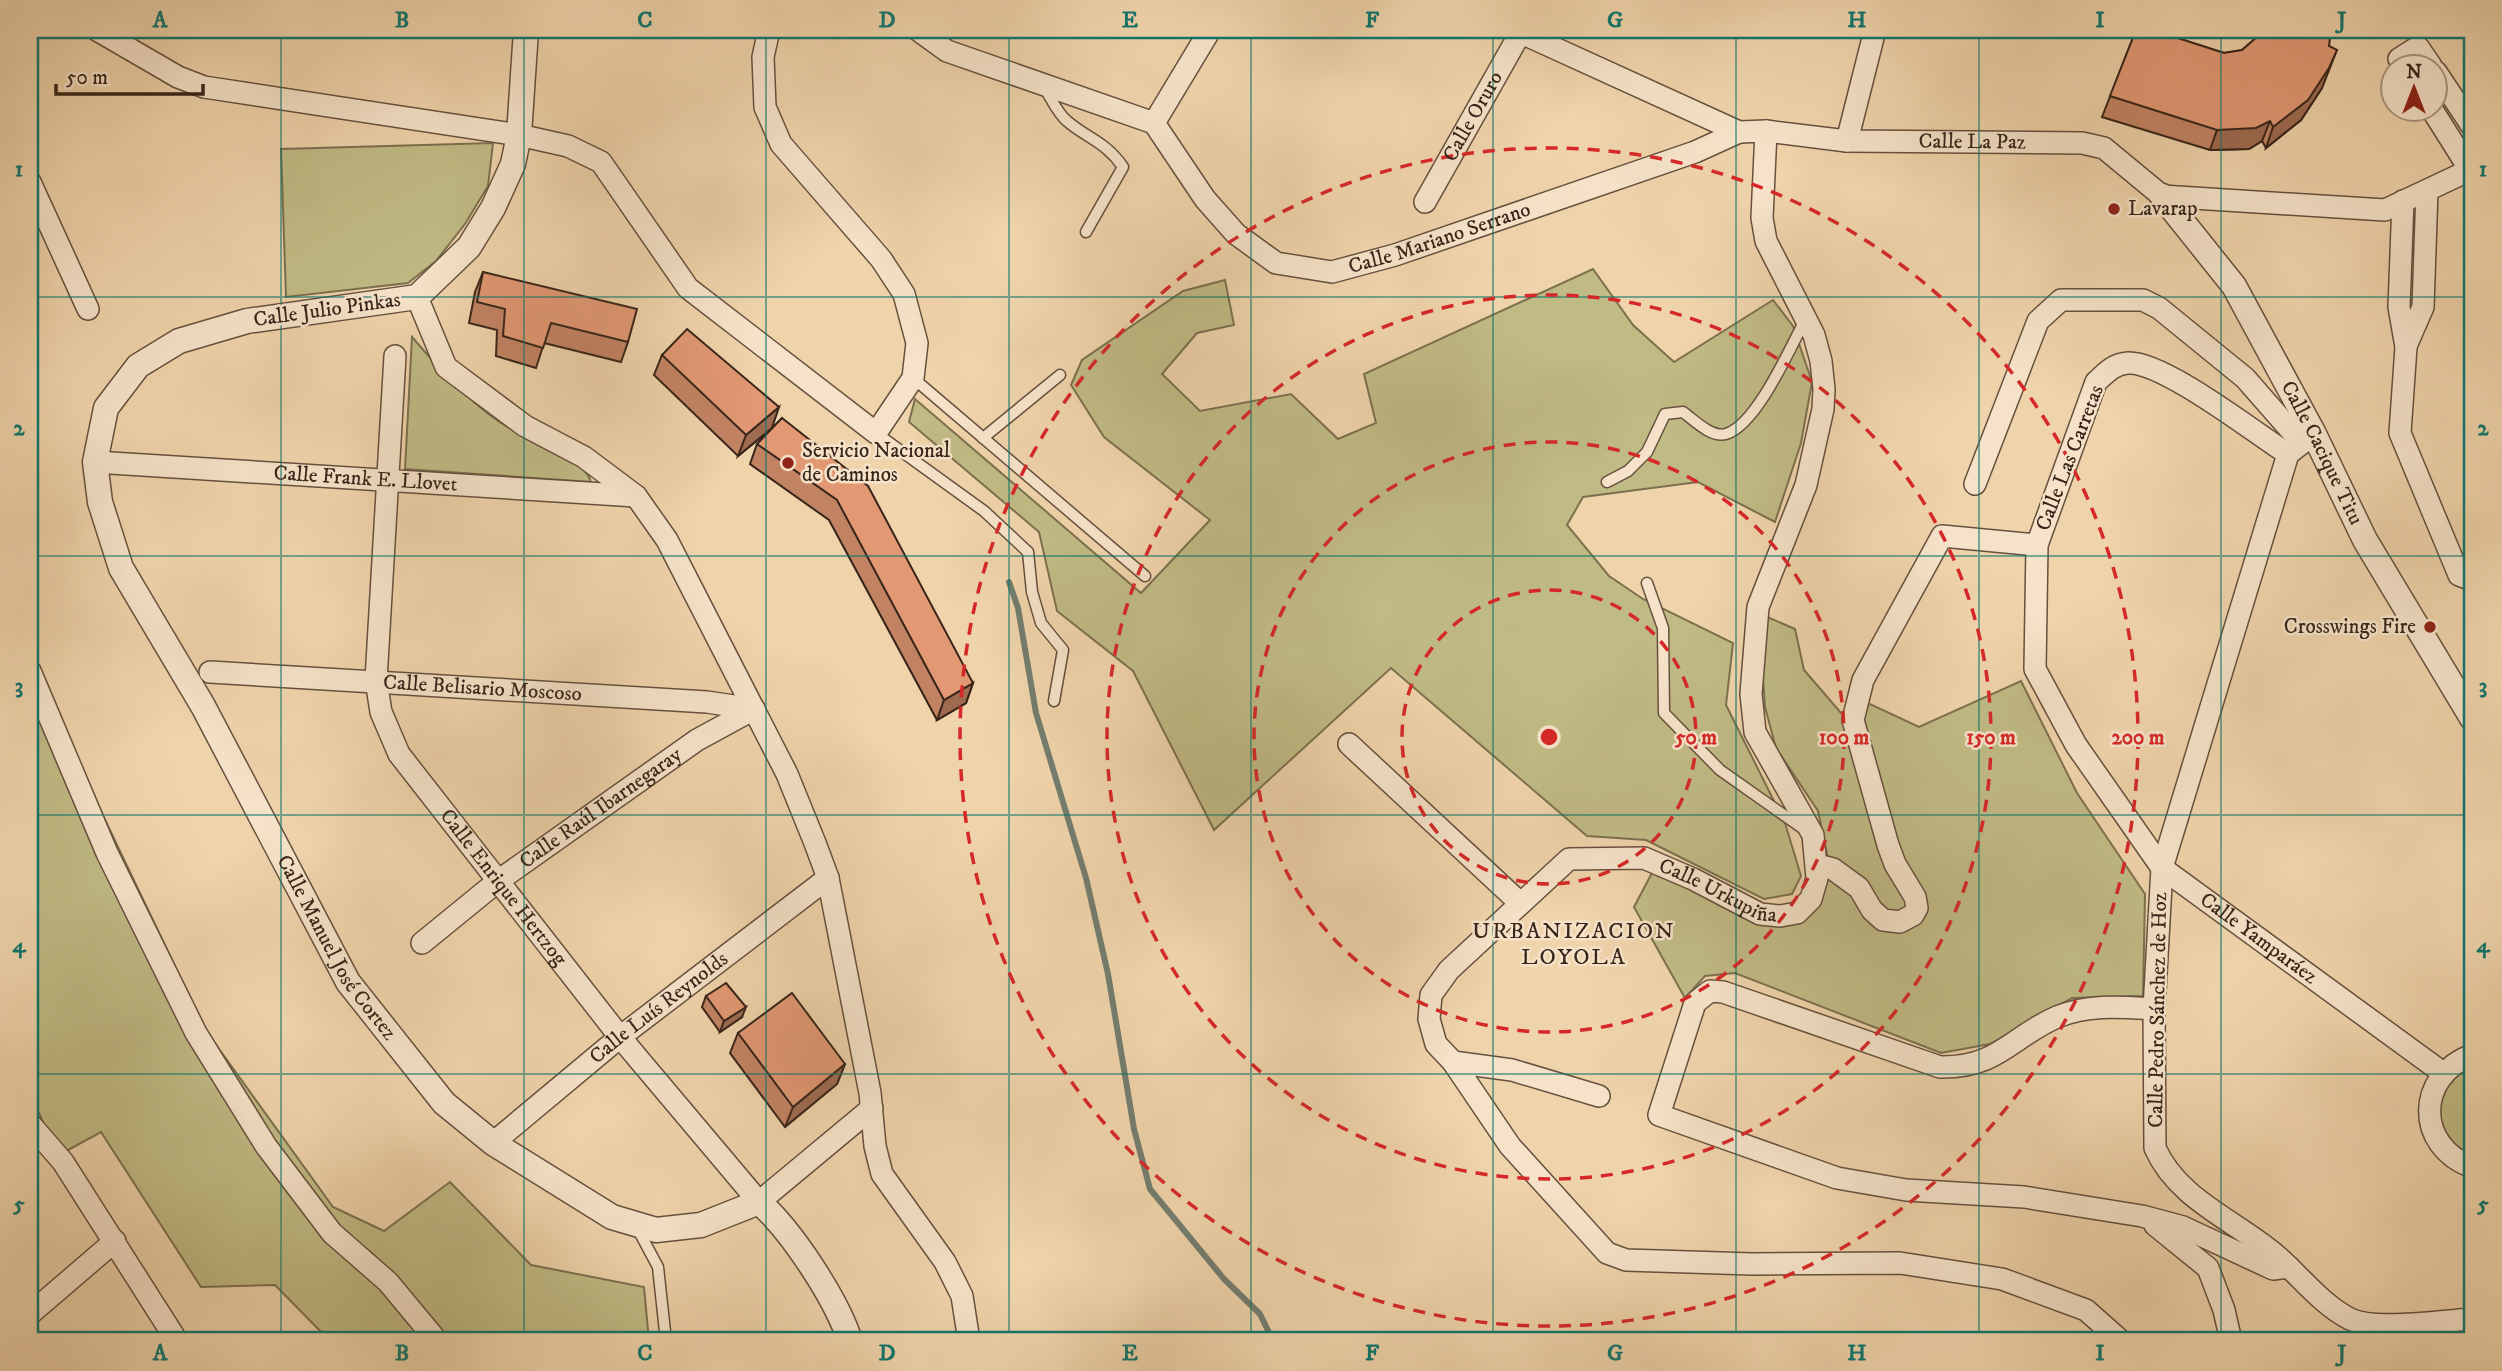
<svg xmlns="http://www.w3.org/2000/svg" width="2502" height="1371" viewBox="0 0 2502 1371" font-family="'IM FELL DW Pica',serif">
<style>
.green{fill:#c0ba84;stroke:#7c704f;stroke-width:2}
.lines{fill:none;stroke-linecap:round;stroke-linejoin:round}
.stream{stroke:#737d6f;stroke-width:6}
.service-casing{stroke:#66503e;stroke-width:13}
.minor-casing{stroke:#66503e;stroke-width:24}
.tertiary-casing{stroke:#66503e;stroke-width:27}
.service{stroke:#f5e2c8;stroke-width:10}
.minor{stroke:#f5e2c8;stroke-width:21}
.tertiary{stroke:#f5e2c8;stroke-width:24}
.wall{fill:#c28363;stroke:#38251a;stroke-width:2}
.shaded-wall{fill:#9e6a50;stroke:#38251a;stroke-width:2}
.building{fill:#e19873;stroke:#38251a;stroke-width:2}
.grid{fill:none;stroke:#0f766e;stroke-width:2;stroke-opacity:0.55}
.ring{fill:none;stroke:#d62828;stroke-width:3.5;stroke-dasharray:12 9}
.poi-dot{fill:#8f2418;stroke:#f5e2c8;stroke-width:2.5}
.labels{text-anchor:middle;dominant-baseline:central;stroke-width:5;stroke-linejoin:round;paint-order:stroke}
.street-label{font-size:21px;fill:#38251a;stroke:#f5e2c8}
.poi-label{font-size:21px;fill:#38251a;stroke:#f5e2c8;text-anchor:start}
.neighbourhood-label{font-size:23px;letter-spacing:2px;fill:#38251a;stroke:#f5e2c8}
.centre{fill:#d62828;stroke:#f5e2c8;stroke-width:3.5}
.ring-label{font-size:21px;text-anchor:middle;font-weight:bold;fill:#d62828;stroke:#f5e2c8;stroke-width:5;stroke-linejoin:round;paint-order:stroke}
.neatline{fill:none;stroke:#0f766e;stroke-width:2.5}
.grid-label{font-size:23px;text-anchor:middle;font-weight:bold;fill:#0f766e}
</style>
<rect width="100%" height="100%" fill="#efd3aa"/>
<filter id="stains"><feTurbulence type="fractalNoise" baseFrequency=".00286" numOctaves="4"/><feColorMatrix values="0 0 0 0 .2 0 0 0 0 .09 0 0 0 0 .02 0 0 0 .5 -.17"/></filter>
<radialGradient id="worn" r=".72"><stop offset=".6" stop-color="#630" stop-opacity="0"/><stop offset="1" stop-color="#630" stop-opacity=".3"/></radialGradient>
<g class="green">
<path d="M493,143l-5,43 -23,38 -29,37 -28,22 -122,14 -5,-148z"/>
<path d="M1593,269l40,56 41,37 99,-62 20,26 19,56 -11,61 -26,79 -77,-40 -115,15 -16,28 42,51 34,23 90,44 -7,62 59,118 16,53 -9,18 -28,5 -118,-59 -59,-4 -196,-168 -177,162 -81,-159 -76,-60 -18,-79 -130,-110 6,-23 226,194 69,-73 -106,-83 -33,-52 11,-25 101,-69 42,-11 9,45 -37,8 -35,41 38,37 91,-17 47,45 38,-16 -12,-49z"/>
<path d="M412,337c26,30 53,61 86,84 24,17 85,33 93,61l-186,-13z"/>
<path d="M1765,616l30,13 9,41 37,43 29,-9 49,23 102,-46 56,112 68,101 -2,102 -71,2 -82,46 -49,9 -206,-80 -30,3 -20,22 -51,-91 19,-36 98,48 62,-19 16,-36 -11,-53 -42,-63 -11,-41 -3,-44z"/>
<path d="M43,690l163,341 127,176 51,24 66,-49 81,83 113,22 5,54h-319l-55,-56 -74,2 -100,-155 -44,24 -23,-55v-113l-4,-8v-284z"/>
<path d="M2472,1064v92c-45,-21 -42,-69 0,-92z"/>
</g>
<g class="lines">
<path class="stream" d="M1009,582l9,26 18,105 50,165 22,96 26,155 16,60 74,90 36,35 13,27"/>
<g class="service-casing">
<g id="service">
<path d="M1045,89c6,9 13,25 22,32 21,18 39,21 56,46l-37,65"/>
<path d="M913,378l232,198"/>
<path d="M876,433l108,78 44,41 4,40 9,31 22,27 -9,51"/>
<path d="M983,438l77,-63"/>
<path d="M1607,482l21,-11 19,-19 18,-38 18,-2c11,8 28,26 43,22 31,-9 65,-88 80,-116"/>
<path d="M1647,583l16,45 1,85 56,57 85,60"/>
<path d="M636,1226l22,41 8,74"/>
</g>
</g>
<g class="minor-casing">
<g id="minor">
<path d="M97,30l81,47 26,10 315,48 49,11 33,16 87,126 188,145 37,-55 4,-35 -13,-49 -23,-35 -100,-115 -16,-37 -2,-50 6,-27"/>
<path id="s1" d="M918,30l29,21 207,72 51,76 31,35 40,29 56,9 63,-17 300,-103 44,-20"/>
<path id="s2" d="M1515,30l224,102 27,-1 81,10 235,2 22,5 58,48 223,14 87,-41"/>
<path d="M2404,66l-5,-7 19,-12 13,19"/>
<path d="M2436,72l36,54"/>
<path d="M2431,108l39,62"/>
<path d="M1154,123l56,-93"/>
<path d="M1847,141l28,-111"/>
<path d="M30,182l58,127"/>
<path d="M2403,201l-4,106 7,40 -6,86 59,142 13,5"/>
<path id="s3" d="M1425,202l97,-172"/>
<path d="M417,297l29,70 79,59 59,31 52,39 31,44 120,234 28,69 13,35 42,215 5,53 7,28 63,88 17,34 7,45"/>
<path d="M2406,346l17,-39 4,-116"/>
<path id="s4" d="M395,356l-19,324 5,32 18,42 221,283 139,165 113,-94"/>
<path d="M2314,434l-26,20 -126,414 -8,141 1,139c23,52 80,72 122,108 23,20 45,49 73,63 24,12 94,2 122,0"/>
<path id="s5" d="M2288,454c-33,-21 -125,-93 -160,-91 -15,1 -22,10 -32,19l-59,163 -2,124 41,76 86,123 281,205"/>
<path id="s6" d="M95,462l541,34"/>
<path d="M1975,484l63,-163 23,-21h82l16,8 86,70 56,64"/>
<path d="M30,671l77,182 89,180 70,113 66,87 56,49 49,59"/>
<path id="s7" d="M210,672l497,30 47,7"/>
<path d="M1349,744l170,158"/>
<path d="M1817,865l16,4 26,19 13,22 11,10 17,2 13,-7 4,-7 -2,-11 -20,-33 -7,-19 -35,-125 10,-40 79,-144 95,9"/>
<path id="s8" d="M422,943l76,-62 199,-141 57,-31"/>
<path d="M2154,1009c-33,-2 -66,-5 -97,8 -46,20 -59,51 -117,50l-217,-75 -13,-1 -15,12 -36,112 178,63 69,12 118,7 118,19 41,11 90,42 16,-2"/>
<path d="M2472,1055c-56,21 -57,91 0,112"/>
<path d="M1453,1062l57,84 97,107 19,7 126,4 148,-1 102,16 84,31 35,31"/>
<path id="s9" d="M1599,1096l-87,-26 -59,-8 -17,-18 -7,-25 2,-24 18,-25 120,-111 75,-1 49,21 67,35 20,2 17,-3 14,-14 6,-21 -4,-43 -58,-103 -4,-38 7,-87 48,-122 17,-76 1,-20 -3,-28 -7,-26 -48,-94 -4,-23 4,-87"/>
<path d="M30,1124l33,38 114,179"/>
<path id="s10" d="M493,1143l127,-106 208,-159"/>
<path d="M2155,1225l53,43 16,42 7,31"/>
<path d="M30,1314l85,-73"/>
</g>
</g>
<g class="tertiary-casing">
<g id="tertiary">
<path id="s11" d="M526,30l-7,105 -6,29 -20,44 -24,39 -52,50 -170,24 -68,20 -41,25 -32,42 -11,54 5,40 21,66 82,138 145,276 96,121 49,40 119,74 44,13 45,-5 58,-23c33,29 78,98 91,139"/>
<path id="s12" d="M2162,196l72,90 80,148 51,106 107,178"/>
</g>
</g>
<use href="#service" class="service"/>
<use href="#minor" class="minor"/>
<use href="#tertiary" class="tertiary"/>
</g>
<g class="wall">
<path d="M2136,30h55l-8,5 -9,2 50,16 18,-3 15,-13 -1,-7h75l-9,58 -21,32 -35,28 -4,-7 -13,8 -39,1 -108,-33z"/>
<path d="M483,272l145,70 -7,20 -77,-19 -8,25 -40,-12 1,-26 -28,-7 6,-31z"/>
<path d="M662,355l110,73 -34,28 -84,-81z"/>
<path d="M782,418l191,265 -7,20 -29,17 -108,-200 -79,-56 7,-20z"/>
<path d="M706,996l36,21 -22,15 -18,-25z"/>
<path d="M738,1033l107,31 -8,20 -52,43 -55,-74z"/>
</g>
<g class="shaded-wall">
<path d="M2170,30h21l-8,5 -16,3z"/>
<path d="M2337,50l-15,38 -21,32 -35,28 7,-21z"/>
<path d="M2270,121l-8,20 -13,8 -39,1 7,-20z"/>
<path d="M779,407l-7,21 -34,28 8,-21z"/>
<path d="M973,683l-7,20 -29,17 7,-20z"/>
<path d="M746,1007l-4,10 -22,15 4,-11z"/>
<path d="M845,1064l-8,20 -52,43 8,-20z"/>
</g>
<g class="building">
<path d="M2136,30h17l71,23 18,-3 15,-13 3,-7h71l-2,16 8,4 -8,18 -21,32 -35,27 -3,-6 -14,7 -39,2 -107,-34z"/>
<path d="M483,272l154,37 -9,33 -77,-19 -8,25 -40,-12 2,-27 -28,-7z"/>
<path d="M687,329l92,78 -33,28 -84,-80z"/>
<path d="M782,418l86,68 105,197 -29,17 -107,-200 -80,-56z"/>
<path d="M726,983l20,24 -22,14 -18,-25z"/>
<path d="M792,993l53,71 -52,43 -55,-74z"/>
</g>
<path class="grid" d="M281,30v1311M524,30v1311M766,30v1311M1009,30v1311M1251,30v1311M1493,30v1311M1736,30v1311M1979,30v1311M2221,30v1311M30,297h2442M30,556h2442M30,815h2442M30,1074h2442"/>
<g class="ring">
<circle cx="1549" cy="737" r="147"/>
<circle cx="1549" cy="737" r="295"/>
<circle cx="1549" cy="737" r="442"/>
<circle cx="1549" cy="737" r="589"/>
</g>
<g class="poi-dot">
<circle cx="2114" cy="209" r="7"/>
<circle cx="788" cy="463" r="7"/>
<circle cx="2430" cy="627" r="7"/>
</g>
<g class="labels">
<g class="street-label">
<text stroke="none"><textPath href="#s3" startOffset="98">Calle Oruro</textPath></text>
<text stroke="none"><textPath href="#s2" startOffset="480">Calle La Paz</textPath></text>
<text stroke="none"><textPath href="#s1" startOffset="612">Calle Mariano Serrano</textPath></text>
<text transform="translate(327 310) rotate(-8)">Calle Julio Pinkas</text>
<text stroke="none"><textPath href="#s12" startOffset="304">Calle Cacique Titu</textPath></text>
<text transform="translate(2070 458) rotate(-69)">Calle Las Carretas</text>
<text stroke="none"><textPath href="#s6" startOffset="271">Calle Frank E. Llovet</textPath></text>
<text stroke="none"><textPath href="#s7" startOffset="273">Calle Belisario Moscoso</textPath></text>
<text stroke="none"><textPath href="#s8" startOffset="224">Calle Raúl Ibarnegaray</textPath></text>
<text stroke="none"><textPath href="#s4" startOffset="572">Calle Enrique Hertzog</textPath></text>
<text stroke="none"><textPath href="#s9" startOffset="576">Calle Urkupiña</textPath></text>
<text stroke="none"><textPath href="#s5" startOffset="877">Calle Yamparáez</textPath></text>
<text stroke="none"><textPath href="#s11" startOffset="1246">Calle Manuel José Cortez</textPath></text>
<text stroke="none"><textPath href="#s10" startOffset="214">Calle Luís Reynolds</textPath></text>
<text transform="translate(2158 1010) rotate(-89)">Calle Pedro Sánchez de Hoz</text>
</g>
<g class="poi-label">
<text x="2128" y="209">Lavarap</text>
<text x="802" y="451">Servicio Nacional<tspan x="802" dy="24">de Caminos</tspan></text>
<text x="2416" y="627" text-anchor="end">Crosswings Fire</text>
</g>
<g class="neighbourhood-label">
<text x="1574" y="931">URBANIZACION<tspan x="1574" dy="26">LOYOLA</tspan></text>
</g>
</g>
<circle cx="1549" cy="737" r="10" class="centre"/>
<g class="ring-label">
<text x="1696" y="744">50 m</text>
<text x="1844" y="744">100 m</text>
<text x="1991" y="744">150 m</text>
<text x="2138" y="744">200 m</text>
</g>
<rect width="2502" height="1371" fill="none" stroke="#efd3aa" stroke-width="77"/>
<g transform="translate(2414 88)"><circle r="33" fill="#f5e2c8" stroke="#a99682" stroke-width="2"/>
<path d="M0-5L12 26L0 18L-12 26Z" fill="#8f2418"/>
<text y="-10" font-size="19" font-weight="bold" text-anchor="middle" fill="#38251a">N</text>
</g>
<path d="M56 84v10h147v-10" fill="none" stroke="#38251a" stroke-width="3.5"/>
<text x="66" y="84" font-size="21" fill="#38251a" stroke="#f5e2c8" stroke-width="5" paint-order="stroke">50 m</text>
<rect x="38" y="38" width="2426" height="1294" class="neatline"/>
<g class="grid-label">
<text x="160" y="27">A</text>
<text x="402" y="27">B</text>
<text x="645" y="27">C</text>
<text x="887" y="27">D</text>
<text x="1130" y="27">E</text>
<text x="1372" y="27">F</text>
<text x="1615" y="27">G</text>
<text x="1857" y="27">H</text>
<text x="2100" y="27">I</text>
<text x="2342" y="27">J</text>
<text x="19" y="176">1</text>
<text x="2483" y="176">1</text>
<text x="19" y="435">2</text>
<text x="2483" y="435">2</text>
<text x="19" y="693">3</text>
<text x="2483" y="693">3</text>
<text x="19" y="952">4</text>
<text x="2483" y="952">4</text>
<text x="19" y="1211">5</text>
<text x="2483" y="1211">5</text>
<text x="160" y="1360">A</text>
<text x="402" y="1360">B</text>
<text x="645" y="1360">C</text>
<text x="887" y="1360">D</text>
<text x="1130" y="1360">E</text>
<text x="1372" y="1360">F</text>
<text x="1615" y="1360">G</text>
<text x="1857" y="1360">H</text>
<text x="2100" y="1360">I</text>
<text x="2342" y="1360">J</text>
</g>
<rect width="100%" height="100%" filter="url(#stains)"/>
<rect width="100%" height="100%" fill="url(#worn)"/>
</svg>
